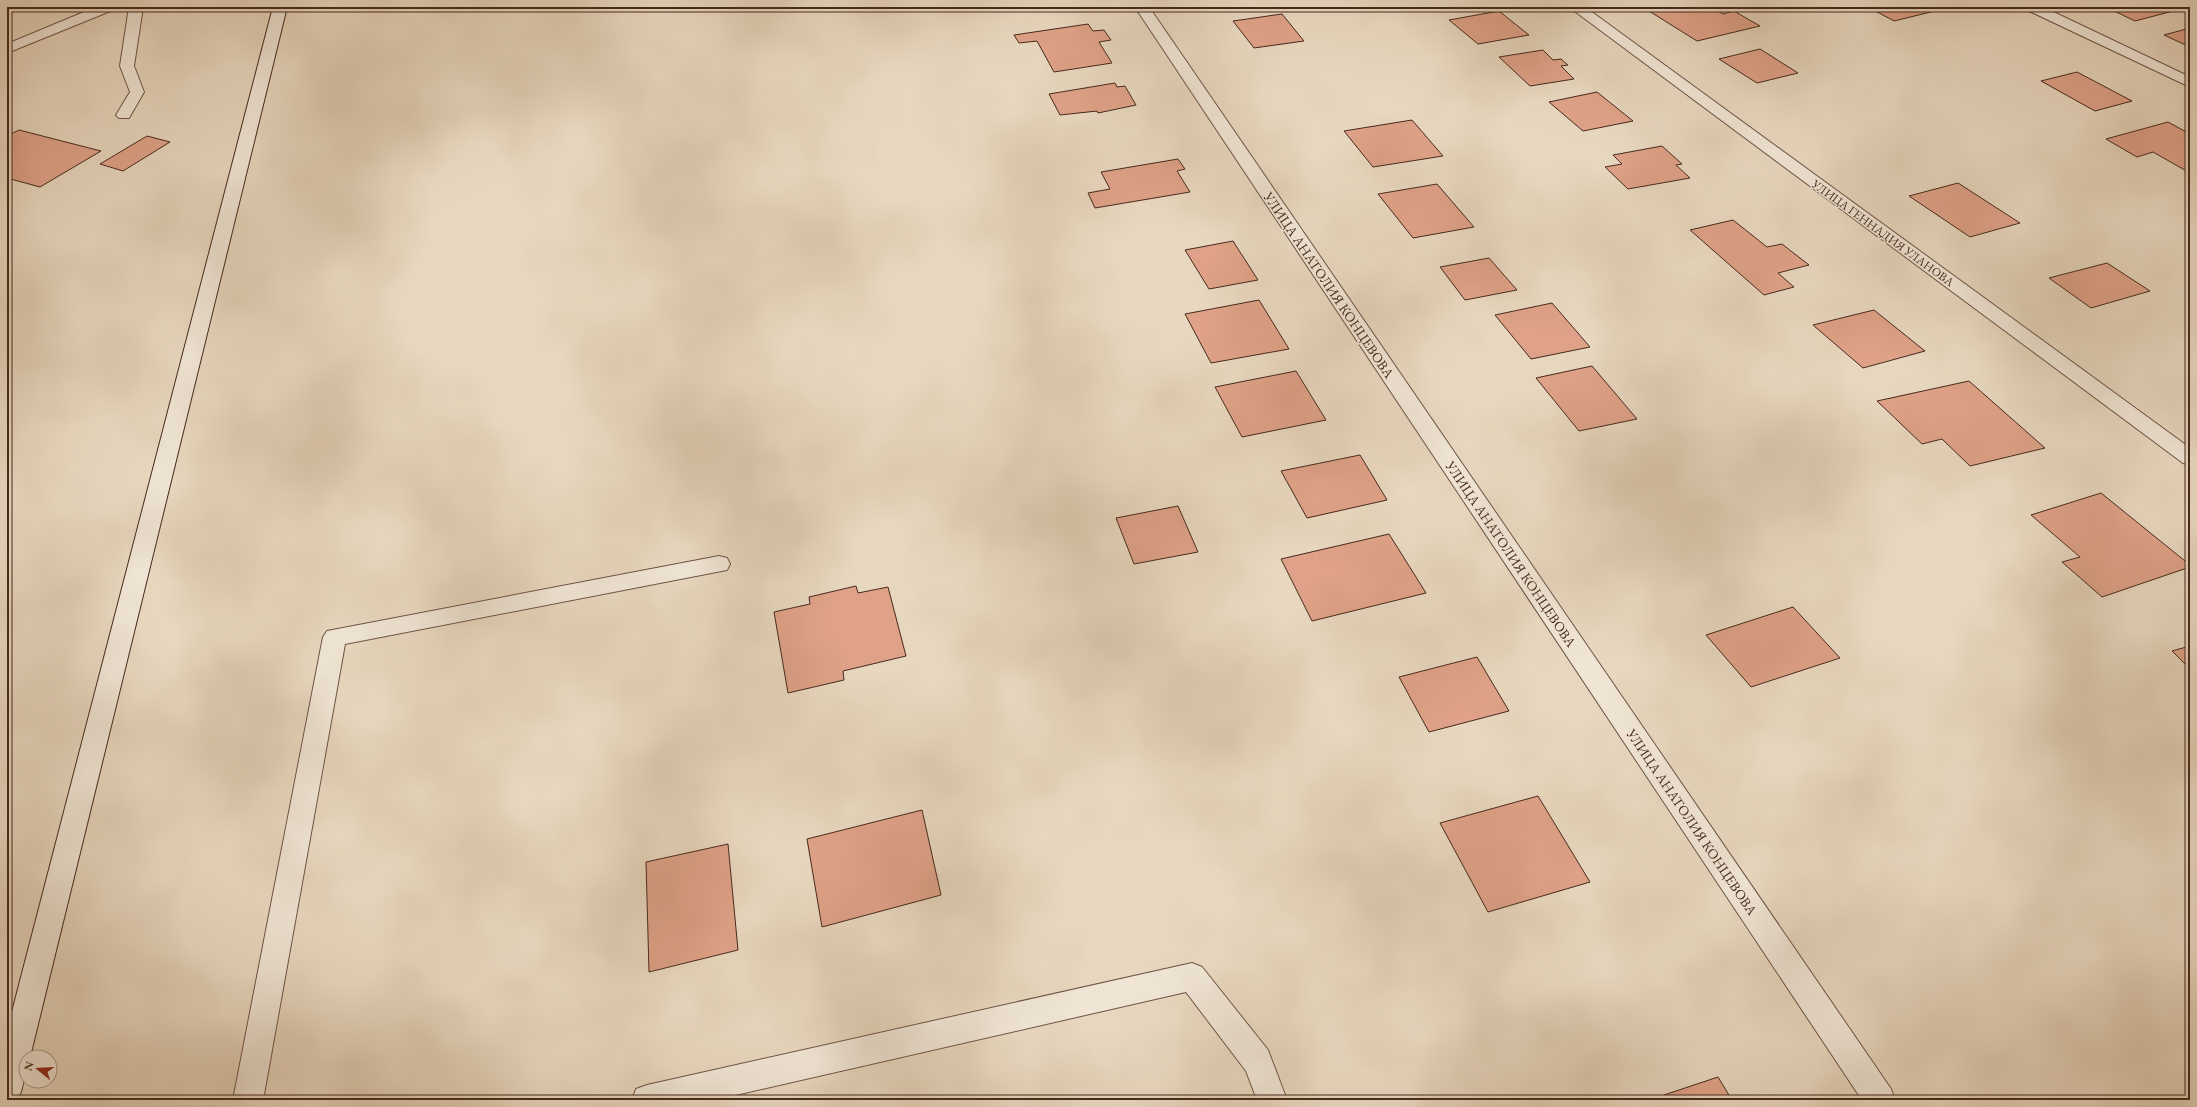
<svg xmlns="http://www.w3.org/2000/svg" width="2197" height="1107" viewBox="0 0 2197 1107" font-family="'EB Garamond',serif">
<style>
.building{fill:#dfa288;stroke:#46291d}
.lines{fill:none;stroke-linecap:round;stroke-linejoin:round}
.lane-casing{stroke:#6e5446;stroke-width:2}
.street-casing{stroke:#6e5446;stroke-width:2}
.secondary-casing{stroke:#46291d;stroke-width:2}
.lane{fill:#f0e5d5;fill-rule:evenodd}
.street{fill:#f0e5d5;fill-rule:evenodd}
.secondary{fill:#f0e5d5;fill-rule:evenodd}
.labels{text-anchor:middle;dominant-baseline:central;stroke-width:3;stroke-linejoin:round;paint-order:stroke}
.far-street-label{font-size:12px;fill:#46291d;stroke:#f0e5d5}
.street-label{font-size:14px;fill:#46291d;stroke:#f0e5d5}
</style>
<rect width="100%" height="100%" fill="#e8d7bf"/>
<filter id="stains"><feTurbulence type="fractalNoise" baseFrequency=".005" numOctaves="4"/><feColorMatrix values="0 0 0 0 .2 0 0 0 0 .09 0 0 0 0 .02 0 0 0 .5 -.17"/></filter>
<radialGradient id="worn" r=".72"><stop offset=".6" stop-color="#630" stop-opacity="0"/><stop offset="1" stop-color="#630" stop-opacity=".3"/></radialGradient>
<g class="building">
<path d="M1666,7h46l11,7 11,-3 26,15 -63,15 -48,-30z"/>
<path d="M1868,7h65l6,3 -45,11z"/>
<path d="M2106,7h66l5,3 -42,11z"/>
<path d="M1499,11l30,24 -51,9 -29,-24z"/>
<path d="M1282,14l22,27 -50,7 -21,-27z"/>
<path d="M1088,24l5,7 11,-1 7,10 -12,2 13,21 -58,9 -17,-31 -18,2 -5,-8z"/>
<path d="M2190,28v19l-26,-12z"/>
<path d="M1760,49l38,24 -41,10 -38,-24z"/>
<path d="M1543,50l10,10 8,-1 7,6 -7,1 13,13 -44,7 -31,-29z"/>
<path d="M2077,72l55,29 -37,10 -54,-30z"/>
<path d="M1115,83l2,4 8,-1 11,19 -38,8 -1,-2 -37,4 -11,-21z"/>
<path d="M1597,92l36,29 -50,10 -34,-29z"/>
<path d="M1412,120l31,36 -70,11 -29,-36z"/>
<path d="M2168,122l22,12v39l-37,-21 -16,5 -31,-18z"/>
<path d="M19,130l82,21 -61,36 -33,-9v-42z"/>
<path d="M147,136l23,6 -47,29 -23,-7z"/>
<path d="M1662,146l20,18 -6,1 14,13 -62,11 -23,-22 17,-3 -9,-9z"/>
<path d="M1178,159l7,10 -8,2 13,21 -95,16 -7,-15 22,-4 -9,-17z"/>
<path d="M1958,183l62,40 -50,14 -61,-41z"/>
<path d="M1437,184l37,43 -61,11 -35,-44z"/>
<path d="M1733,220l34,27 15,-3 27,21 -31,8 16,14 -30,8 -74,-65z"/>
<path d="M1233,241l25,39 -49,9 -24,-39z"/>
<path d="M1489,258l28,32 -52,10 -25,-33z"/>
<path d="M2107,263l43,28 -59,17 -42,-30z"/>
<path d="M1259,300l30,49 -78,14 -26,-49z"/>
<path d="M1552,303l38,44 -59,12 -36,-44z"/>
<path d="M1874,310l51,41 -62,17 -50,-43z"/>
<path d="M1592,366l45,53 -58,12 -43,-53z"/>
<path d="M1296,371l30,49 -84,17 -27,-50z"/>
<path d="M1969,381l76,67 -75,18 -28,-27 -20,5 -45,-43z"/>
<path d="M1360,455l27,45 -80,18 -26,-47z"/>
<path d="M2101,493l89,72v2l-88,30 -40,-35 18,-5 -49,-42z"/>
<path d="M1178,506l20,46 -64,12 -18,-46z"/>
<path d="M1389,534l37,59 -114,28 -31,-62z"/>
<path d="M856,586l2,7 30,-6 18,69 -63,15 1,9 -56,13 -14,-81 36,-8 -1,-7z"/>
<path d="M1793,607l47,51 -89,29 -45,-52z"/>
<path d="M2190,646v23l-18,-18z"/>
<path d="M1477,657l32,54 -80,21 -30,-55z"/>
<path d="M1538,796l52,86 -102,30 -48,-89z"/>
<path d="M922,810l19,85 -119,32 -15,-88z"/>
<path d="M728,844l10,106 -89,22 -3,-110z"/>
<path d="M1718,1077l14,23h-83z"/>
</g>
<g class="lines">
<g class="lane-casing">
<g id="lane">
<path d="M96,7h19l-2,3 -106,43v-9z"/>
<path d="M129,7h14l-9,59 10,26 -15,26h-10l-3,-3 14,-23 -10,-26z"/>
<path d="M719,556l8,2 3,6 -3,6 -382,74 -82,456h-30l90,-463 4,-6z"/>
<path d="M1192,963l10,4 66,83 19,50h-30l-11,-29 -60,-79 -472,108h-82l4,-11 11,-4z"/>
</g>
</g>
<g class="street-casing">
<g id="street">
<path d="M7,7h12l-2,3 -10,3z"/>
<path d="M1135,7h14l742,1082 4,11h-33z"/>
<path d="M1569,7h16l605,441v17l-7,-2z"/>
<path d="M2025,7h18l147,70v10l-163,-77z"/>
</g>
</g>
<g class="secondary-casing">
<path id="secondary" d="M273,7h14l-257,1050h-4c0,16 -2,28 -8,43h-11v-69z"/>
</g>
<use href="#lane" class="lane"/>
<use href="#street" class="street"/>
<use href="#secondary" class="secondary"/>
</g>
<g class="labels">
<g class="far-street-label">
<text transform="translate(1883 233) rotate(36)">УЛИЦА ГЕННАДИЯ УЛАНОВА</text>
</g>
<g class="street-label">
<text transform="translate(1329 285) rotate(56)">УЛИЦА АНАТОЛИЯ КОНЦЕВОВА</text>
<text transform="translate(1511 554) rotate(56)">УЛИЦА АНАТОЛИЯ КОНЦЕВОВА</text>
<text transform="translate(1692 822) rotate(56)">УЛИЦА АНАТОЛИЯ КОНЦЕВОВА</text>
</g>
</g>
<rect width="2197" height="1107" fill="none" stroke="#e8d7bf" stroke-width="24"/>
<rect x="8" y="8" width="2181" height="1091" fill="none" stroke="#46291d" stroke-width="2"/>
<rect x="12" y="12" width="2173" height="1083" fill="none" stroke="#46291d"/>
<g transform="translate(38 1069) rotate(288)"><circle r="19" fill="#f0e5d5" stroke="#ac9a8b"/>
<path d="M0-3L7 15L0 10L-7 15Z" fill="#8f2418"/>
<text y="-6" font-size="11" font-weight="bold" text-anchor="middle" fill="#46291d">N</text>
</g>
<rect width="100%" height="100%" filter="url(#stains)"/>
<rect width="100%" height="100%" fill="url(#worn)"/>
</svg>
